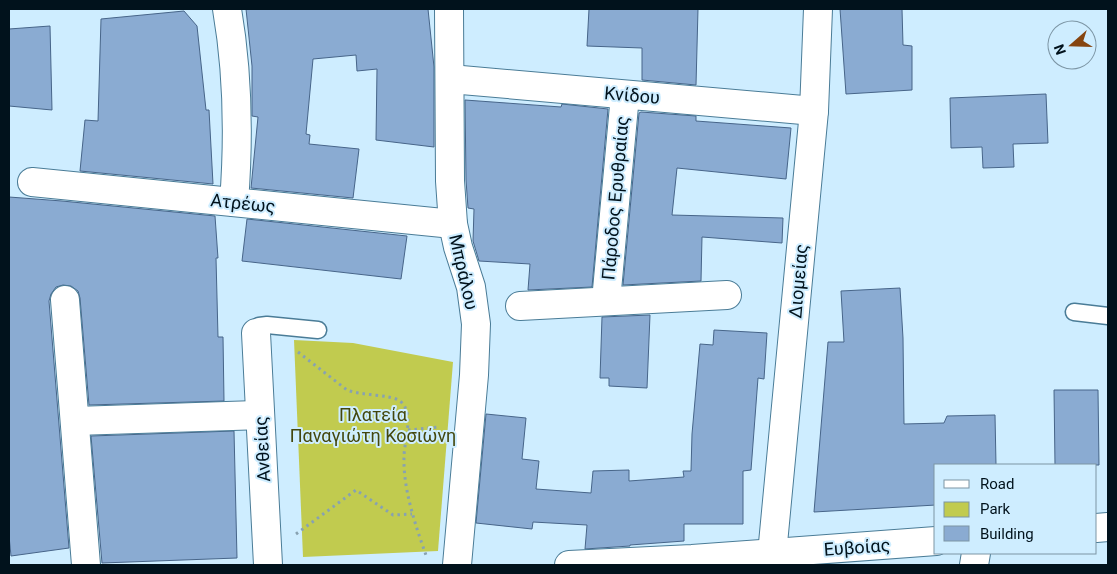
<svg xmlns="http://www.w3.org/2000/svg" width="1117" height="574" viewBox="0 0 1117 574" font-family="Roboto,sans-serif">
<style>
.green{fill:#c1cb4f}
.building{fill:#8aabd2;stroke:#476589}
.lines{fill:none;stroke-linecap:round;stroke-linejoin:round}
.service-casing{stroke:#4a7c97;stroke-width:19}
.minor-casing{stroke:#4a7c97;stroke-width:30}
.secondary-casing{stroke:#4a7c97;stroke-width:30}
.path{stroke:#88a2b1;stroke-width:3;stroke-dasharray:2.5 4;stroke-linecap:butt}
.service{stroke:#fff;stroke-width:16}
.minor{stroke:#fff;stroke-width:28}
.secondary{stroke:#fff;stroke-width:28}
.labels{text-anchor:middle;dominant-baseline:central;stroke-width:4;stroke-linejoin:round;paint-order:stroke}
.street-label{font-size:18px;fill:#01121c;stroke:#ceedff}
.park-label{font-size:18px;fill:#43470d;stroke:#ceedff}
</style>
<rect width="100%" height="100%" fill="#ceedff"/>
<path class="green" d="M294,340l59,3 100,19 -15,189 -135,6z"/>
<g class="building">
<path d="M246,9h182l6,58v80l-58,-7 1,-71 -20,2 -1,-16 -43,4 -7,75 4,1 -1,9 50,5 -6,49 -102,-10 7,-71 -6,-1v-50z"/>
<path d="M589,9h109l-2,76 -54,-5v-32l-55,-2z"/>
<path d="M840,9h62l1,36 9,1v44l-66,4z"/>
<path d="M184,11l13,15 9,84h3l4,74 -133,-13 5,-51 13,1 3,-102z"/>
<path d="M50,26l2,84 -43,-4v-77z"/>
<path d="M1046,94l2,49 -35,1 1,23 -31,1 -1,-21 -31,1 -1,-50z"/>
<path d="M465,100l96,7 1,-3 46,5 -16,178 -64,3 2,-26 -51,-3 -6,-20 1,-32 -6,-1 -2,-28z"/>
<path d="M641,112l55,4v5l95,7 -5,51 -109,-11 -5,47 111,3 -1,25 -80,-6 -1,44 -78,4 16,-172z"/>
<path d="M9,197l53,4 153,15 3,42h-2l2,79h5l1,64 -135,4 -9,-107 -2,-7 -7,-5 -8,-1 -7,2 -5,7 -2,7 20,247 -58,8 -2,-20z"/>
<path d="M247,219l160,17 -6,43 -159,-18z"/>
<path d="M900,288l3,50 1,86 40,-1 3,-7 48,-1 1,50h-60v40l-122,7 14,-170h16l-3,-51z"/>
<path d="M650,315l-3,73 -38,-2v-8h-9l2,-61z"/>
<path d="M714,330l53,3 -3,46 -6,-1 -7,92 -8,1v53h-59v17l-54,4v1l-45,3 2,-24 -54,-3 -1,7 -56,-6 10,-109 40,4 -4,41 17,2 -3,28 55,4 2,-22 36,-1v11l55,-4 -1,-6h8l1,-37 8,-90 13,1z"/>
<path d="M1054,390h44l1,75h-44z"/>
<path d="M234,431l3,127 -135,5 -11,-127z"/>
</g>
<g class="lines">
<g class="service-casing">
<g id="service">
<path d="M1074,312l34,4"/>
<path d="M256,333l3,-7 8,-1 51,5"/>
</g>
</g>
<g class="minor-casing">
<g id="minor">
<path d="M227,9c11,64 12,128 7,193"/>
<path d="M449,9l1,172 3,43 5,23 13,40 5,37 -2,51 -17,190"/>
<path d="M450,79l364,32"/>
<path d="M32,182l421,42"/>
<path d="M65,300l21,265"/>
<path d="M606,301l19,-206"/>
<path d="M520,306l207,-11"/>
<path d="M256,333l12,232"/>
<path d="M75,421l185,-6"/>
<path d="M772,554l42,-443 4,-102"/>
<path d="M974,565l2,-12"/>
</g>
</g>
<g class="secondary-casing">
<g id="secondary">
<path d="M1096,528l12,-1"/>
<path d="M569,565l123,-6 244,-18"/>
</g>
</g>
<g class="path">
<path d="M298,352l49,38c15,6 43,4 53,11 15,12 4,40 4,56 -1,33 12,70 23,101"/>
<path d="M408,430l32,-3"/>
<path d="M296,534l60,-44 37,25 19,-1"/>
</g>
<use href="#service" class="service"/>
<use href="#minor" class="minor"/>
<use href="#secondary" class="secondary"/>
</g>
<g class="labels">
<g class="street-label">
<text transform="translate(632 95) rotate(5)">Κνίδου</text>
<text transform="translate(615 198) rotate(-85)">Πάροδος Ερυθραίας</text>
<text transform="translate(243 203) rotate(6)">Ατρέως</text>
<text transform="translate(464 272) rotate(77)">Μπράλου</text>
<text transform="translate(798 281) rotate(-85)">Διομείας</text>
<text transform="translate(262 449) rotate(-93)">Ανθείας</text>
<text transform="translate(857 547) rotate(-4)">Ευβοίας</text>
</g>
<g class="park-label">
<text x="373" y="414">Πλατεία<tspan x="373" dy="21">Παναγιώτη Κοσιώνη</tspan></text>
</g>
</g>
<rect width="1117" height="574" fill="none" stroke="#01121c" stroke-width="20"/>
<rect x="934" y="464" width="162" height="90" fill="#ceedff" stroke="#7c95a4"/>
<rect x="944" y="480" width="25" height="8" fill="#ffffff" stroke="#7c95a4"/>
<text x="980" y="489" font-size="15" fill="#01121c">Road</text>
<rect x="944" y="502" width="25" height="15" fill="#c1cb4f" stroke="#7c95a4"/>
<text x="980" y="514" font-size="15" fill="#01121c">Park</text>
<rect x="944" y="526" width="25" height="15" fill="#8aabd2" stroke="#7c95a4"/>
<text x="980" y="539" font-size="15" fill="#01121c">Building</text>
<g transform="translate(1072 45) rotate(250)"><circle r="24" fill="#ceedff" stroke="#7c95a4"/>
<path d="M0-4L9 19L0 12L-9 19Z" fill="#864510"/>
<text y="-8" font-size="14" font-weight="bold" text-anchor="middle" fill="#01121c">N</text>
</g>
</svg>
